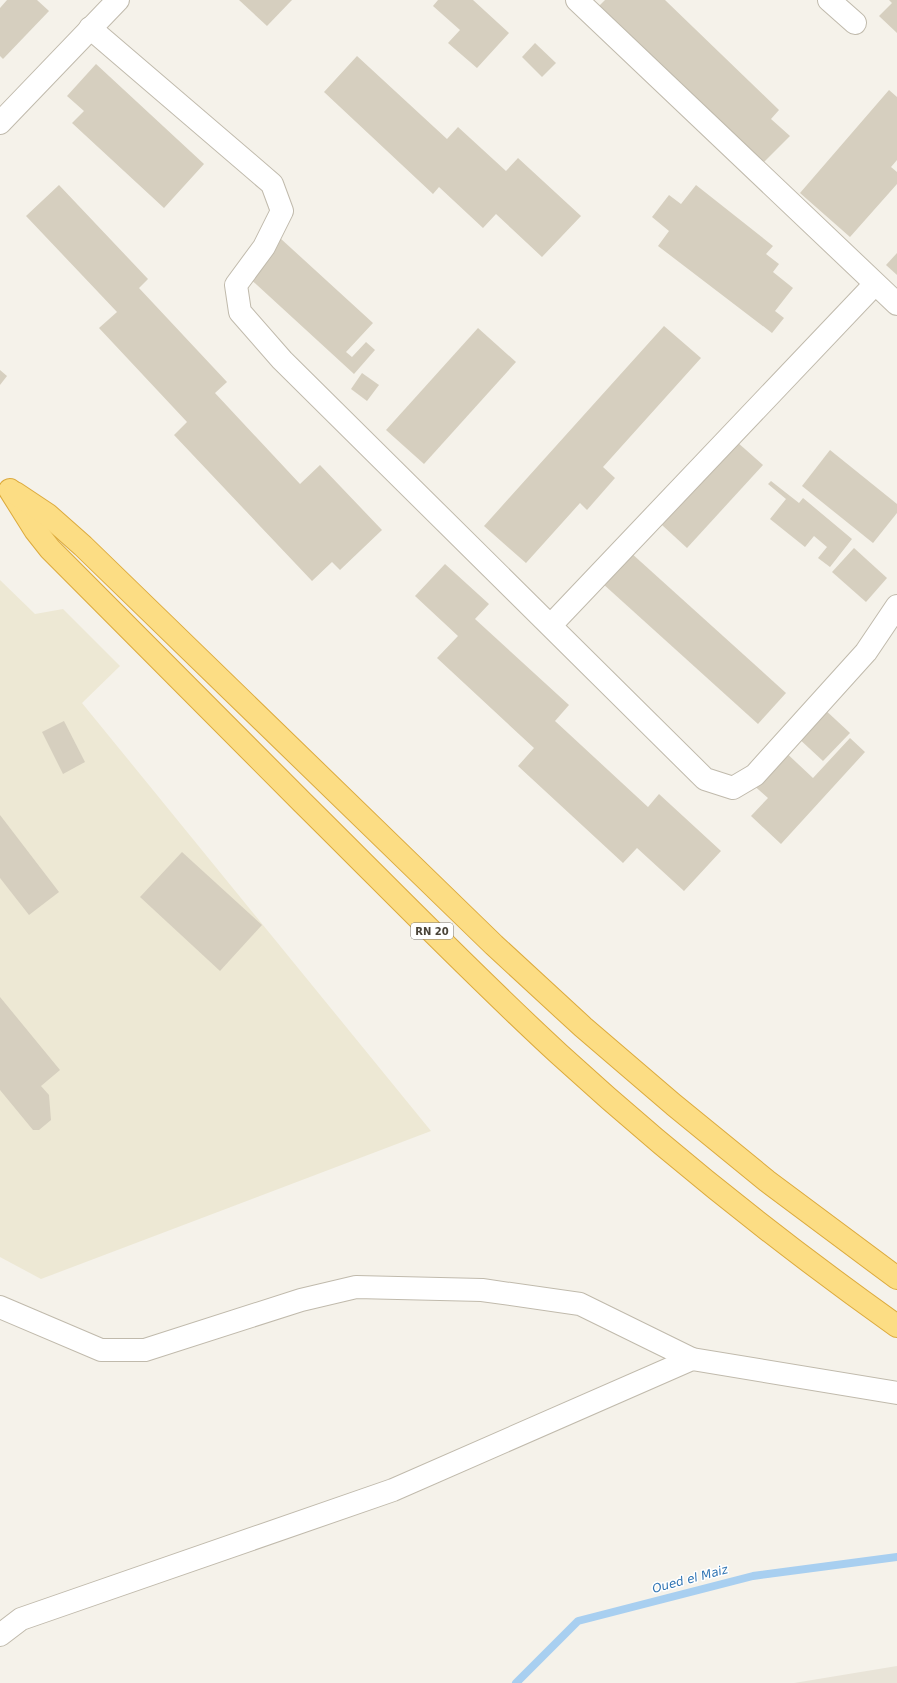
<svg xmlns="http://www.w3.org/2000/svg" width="897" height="1683" viewBox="0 0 897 1683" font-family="'DejaVu Sans',sans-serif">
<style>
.residential{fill:#e9e4d8}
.education{fill:#ede8d4}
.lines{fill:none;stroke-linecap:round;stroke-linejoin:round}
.stream{stroke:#a8cff0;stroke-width:8}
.building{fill:#d6cfbf}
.minor-casing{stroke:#c0baac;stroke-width:24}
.trunk-casing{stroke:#dcaa3d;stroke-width:24}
.minor{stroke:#fff;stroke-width:22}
.trunk{stroke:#fcdd84;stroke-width:22}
.labels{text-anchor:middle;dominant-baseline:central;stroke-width:3;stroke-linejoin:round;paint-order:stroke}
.shield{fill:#fff;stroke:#807b74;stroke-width:1}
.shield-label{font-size:10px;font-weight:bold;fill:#494338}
.water-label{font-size:12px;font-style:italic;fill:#3276b4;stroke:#fff}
</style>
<rect width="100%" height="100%" fill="#f5f2ea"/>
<path class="residential" d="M897,1666v17h-103z"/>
<path class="education" d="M0,580l35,34 28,-5 57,57 -38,37 349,428 -390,148 -41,-22z"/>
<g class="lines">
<path class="stream" d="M516,1683l62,-62 175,-45 144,-19"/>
</g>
<g class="building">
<path d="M7,0h30l12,11 -46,48 -3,-3v-48z"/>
<path d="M239,0h53l-25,26z"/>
<path d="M438,0h35l36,33 -32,35 -29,-25 12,-13 -27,-24z"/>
<path d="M605,0h60l114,110 -8,9 19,17 -29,29 -164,-157z"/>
<path d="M889,0h8v33l-18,-17 13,-13z"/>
<path d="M535,43l21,20 -14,14 -20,-20z"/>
<path d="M357,56l90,83 11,-12 48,44 12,-13 63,58 -39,41 -46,-43 -13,14 -44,-41 -6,7 -109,-102z"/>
<path d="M96,64l108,100 -40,44 -92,-85 12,-12 -17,-15z"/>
<path d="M889,90l8,7v63l-6,7 6,5v12l-47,53 -50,-44z"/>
<path d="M59,185l89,94 -9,9 88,94 -12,11 85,91 20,-19 62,65 -42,40 -8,-8 -20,19 -138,-146 13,-13 -88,-94 18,-16 -91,-96z"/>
<path d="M696,185l77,61 -7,8 13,10 -6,8 20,16 -18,23 9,7 -12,15 -114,-87 11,-15 -17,-14 17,-22 12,9z"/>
<path d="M280,238l93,85 -27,29 6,5 14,-15 9,8 -21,24 -108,-99z"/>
<path d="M897,253v22l-11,-10z"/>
<path d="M664,326l37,32 -98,109 12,11 -28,32 -7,-7 -54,60 -42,-37z"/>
<path d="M478,328l38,34 -92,102 -38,-34z"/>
<path d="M0,370l7,6 -7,9z"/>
<path d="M362,373l17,12 -12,16 -16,-12z"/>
<path d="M737,442l26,23 -76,83 -25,-23z"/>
<path d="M830,450l67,54v9l-24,30 -71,-57z"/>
<path d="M771,481l28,22 4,-5 49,41 -22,28 -12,-9 9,-11 -13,-11 -9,11 -35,-28 16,-20 -18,-15z"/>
<path d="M854,548l33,30 -21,24 -34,-30z"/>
<path d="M630,552l156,141 -28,31 -156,-141z"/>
<path d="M445,564l44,40 -14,15 94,86 -14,16 93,86 11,-13 62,57 -37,40 -47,-43 -14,15 -105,-97 16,-18 -97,-90 21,-22 -43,-40z"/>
<path d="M822,707l28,26 -27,28 -27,-25z"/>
<path d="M64,721l21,41 -22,12 -21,-42z"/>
<path d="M850,738l15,14 -84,92 -30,-28 17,-18 -18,-16 31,-34 32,30z"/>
<path d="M0,815l59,77 -30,23 -29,-37z"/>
<path d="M182,852l80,73 -42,46 -80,-74z"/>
<path d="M0,997l60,73 -19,16 8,9 2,25 -12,10h-6l-33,-40z"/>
</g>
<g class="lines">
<g class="minor-casing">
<g id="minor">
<path d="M577,0l320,304"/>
<path d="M829,0l26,23"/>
<path d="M90,28l182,156 10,27 -18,36 -28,38 4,27 42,48 423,419 28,9 22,-13 111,-123 31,-46"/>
<path d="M0,123l118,-123"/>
<path d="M551,625l324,-341"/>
<path d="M0,1307l101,43h44l156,-50 55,-13 126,3 98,14 112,55"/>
<path d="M0,1635l21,-16 372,-129 299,-131 205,34"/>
</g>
</g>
<g class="trunk-casing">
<g id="trunk">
<path d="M10,490l25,40 15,19c84,85 169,169 253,254 85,84 168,170 256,251 107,98 220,188 338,272"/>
<path d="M15,493l33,22 35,31 411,399 89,82 91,78 93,76 130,97"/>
</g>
</g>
<use href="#minor" class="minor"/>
<use href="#trunk" class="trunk"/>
</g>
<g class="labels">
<rect class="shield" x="411" y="923" width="42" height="16" rx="3"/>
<g class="shield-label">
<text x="432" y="931">RN 20</text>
</g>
<g class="water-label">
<text transform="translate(690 1579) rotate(-15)">Oued el Maiz</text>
</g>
</g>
</svg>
